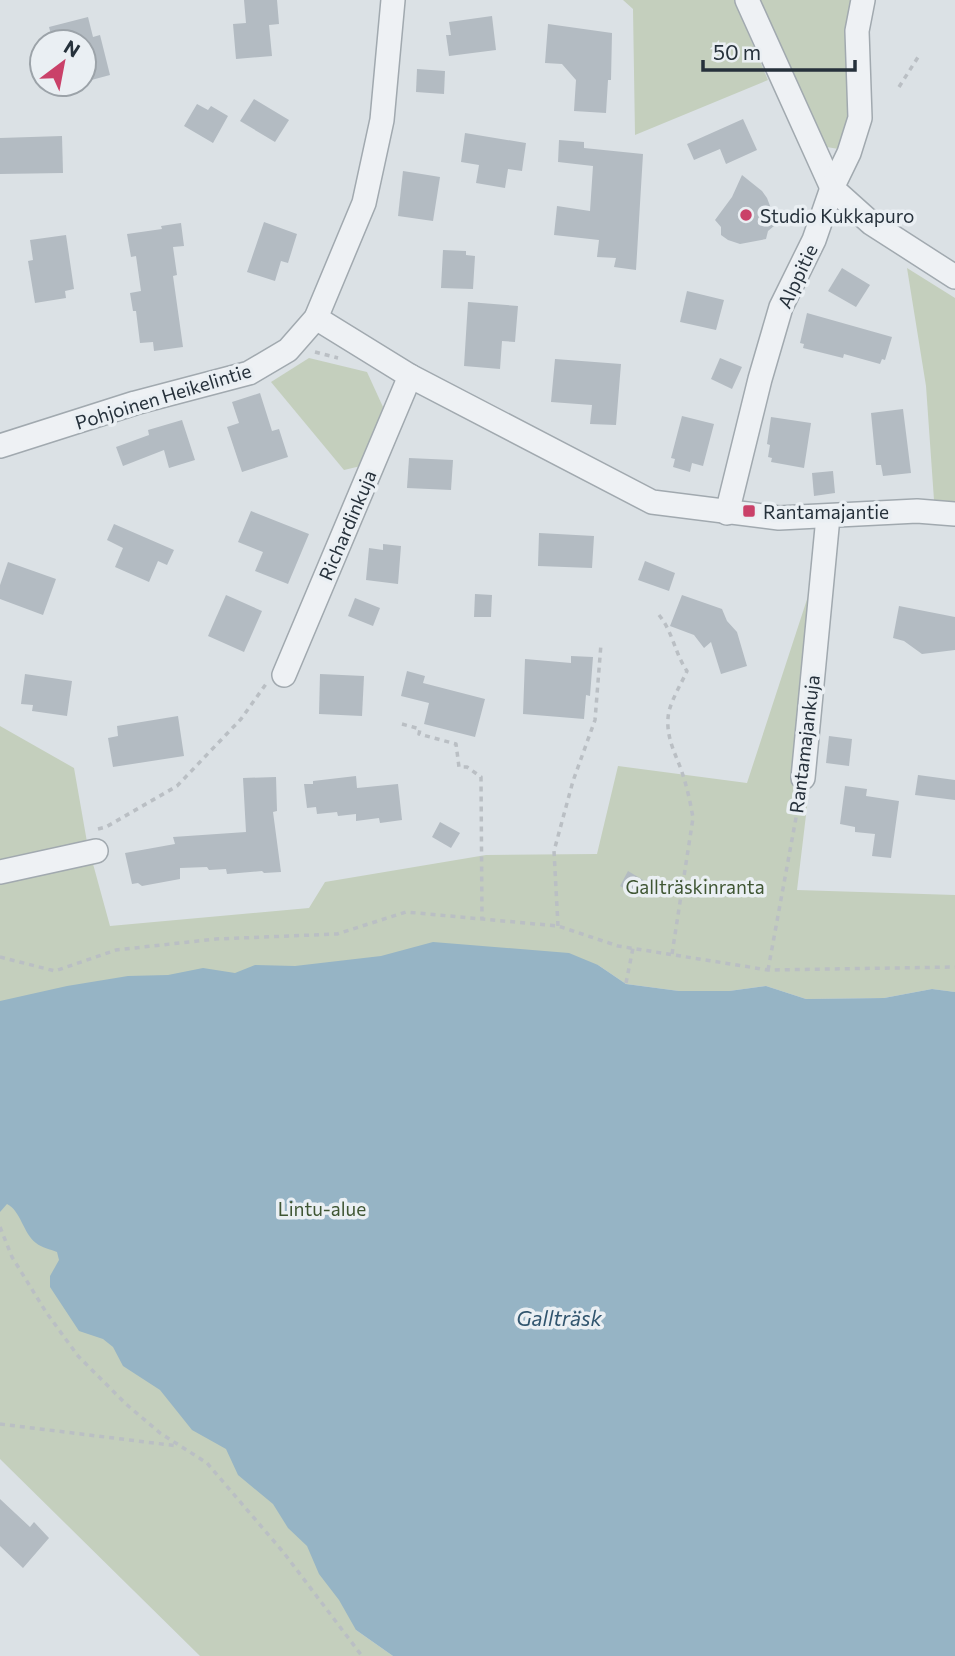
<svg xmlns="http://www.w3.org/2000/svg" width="955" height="1656" viewBox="0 0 955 1656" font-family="Commissioner,sans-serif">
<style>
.green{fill:#c4cfbd}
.water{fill:#96b4c5}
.building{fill:#b3bbc2}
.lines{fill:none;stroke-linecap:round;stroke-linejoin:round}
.minor-casing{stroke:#a1a9af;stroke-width:26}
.path{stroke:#babfc4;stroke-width:3.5;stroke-dasharray:5 5;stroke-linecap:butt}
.minor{stroke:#eef1f4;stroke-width:23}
.poi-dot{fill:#ca4169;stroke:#eaeff3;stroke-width:2.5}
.labels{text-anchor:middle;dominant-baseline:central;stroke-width:7;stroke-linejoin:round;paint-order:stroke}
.poi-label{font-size:19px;fill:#26313b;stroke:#eaeff3;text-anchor:start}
.street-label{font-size:19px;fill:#26313b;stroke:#eaeff3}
.park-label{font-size:19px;fill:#3f5633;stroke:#eaeff3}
.water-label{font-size:21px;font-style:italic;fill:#31556e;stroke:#eaeff3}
</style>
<rect width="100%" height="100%" fill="#dbe1e5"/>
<g class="green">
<path d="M623,0h111l34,80 -133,55 -2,-126z"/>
<path d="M756,0h100c-2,50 2,102 -17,149l-19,-3z"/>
<path d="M907,268l48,30v204l-21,-2 -8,-114z"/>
<path d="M309,358l58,14 16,35 -18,58 -21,5 -73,-88z"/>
<path d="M813,581l21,1 -37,308 158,5v97l-23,-3 -48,9 -78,1 -40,-13 -37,5h-50l-53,-7 -28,-19 -242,665 37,26h-193l-200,-197v-733l74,42 13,74 23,84 199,-18 16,-26 161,-27 111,-1 21,-88 129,17z"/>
</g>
<path class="water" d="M433,942l136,11 29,12 28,19 53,7h50l37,-5 40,13 78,-1 48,-9 23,3v664h-562l-37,-26 -17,-30 -20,-26 -12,-28 -19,-18 -15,-24 -35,-29 -12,-26 -34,-19 -32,-40 -37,-24 -10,-19 -10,-8 -24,-8 -29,-44v-11l9,-16 -2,-8c-7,-3 -15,-4 -21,-9 -13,-10 -15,-32 -29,-39l-7,8v-211l67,-15 61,-10 40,-1 35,-7 32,5 20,-8 40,1 86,-10z"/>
<g class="building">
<path d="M244,0h33l2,24 -10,1 3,31 -36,3 -3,-35 13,-1z"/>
<path d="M492,16l4,34 -47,6 -3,-21h5l-2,-13z"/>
<path d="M88,17l5,20 7,-2 10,40 -26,7v-40h-31l-4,-15z"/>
<path d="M548,24l64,9 -1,47h-3l-2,33 -32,-2 2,-31 -14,-16 -17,-1z"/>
<path d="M417,69l28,2 -1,23 -28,-2z"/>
<path d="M254,99l35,21 -14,22 -35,-21z"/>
<path d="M197,104l11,6 3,-4 17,10 -15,27 -29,-17z"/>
<path d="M743,119l14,31 -31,14 -6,-15 -26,11 -7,-16z"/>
<path d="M465,133l61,10 -4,28 -14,-2 -3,19 -29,-5 3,-18 -18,-3z"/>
<path d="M62,136l1,37 -63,1v-36z"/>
<path d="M559,140l25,2v6l59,6 -7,116 -22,-3 2,-9 -19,-1 2,-17 -45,-5 3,-29 33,5 3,-45 -35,-4z"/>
<path d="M403,171l37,6 -7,44 -35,-5z"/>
<path d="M742,175l20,16 5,7 5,13 2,15 -6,5 -2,8 -26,5 -12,-4 -7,-5v-8l-6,-7 17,-23z"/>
<path d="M264,222l33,12 -9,29 -7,-2 -6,20 -28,-9z"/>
<path d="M181,223l3,23 -11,1 4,28 -4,1 10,71 -29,4 -1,-9 -13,1 -4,-32h-3l-3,-18 11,-2 -5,-35 -5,1 -4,-23 35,-5 -1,-3z"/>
<path d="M66,235l8,54 -9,2 1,7 -31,5 -7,-42 5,-1 -3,-20z"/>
<path d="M443,250l23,1v4l9,1 -2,33 -32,-1z"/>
<path d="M842,268l28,17 -14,22 -28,-16z"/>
<path d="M687,291l37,9 -8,30 -36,-8z"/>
<path d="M468,302l50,4 -3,36 -13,-1 -2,28 -36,-3z"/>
<path d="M807,313l85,24 -7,23 -3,-1 -2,5 -36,-10 -1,4 -40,-10 1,-4 -4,-1z"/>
<path d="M720,358l22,9 -10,22 -21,-10z"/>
<path d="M555,359l66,5 -5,61 -26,-1 2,-19 -41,-3z"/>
<path d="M260,393l12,38 7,-2 9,28 -46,15 -15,-45 12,-4 -7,-21z"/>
<path d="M903,409l8,64 -28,3 -2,-11h-5l-5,-52z"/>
<path d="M682,416l32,8 -11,42 -11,-3 -2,9 -17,-5 2,-8 -4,-1z"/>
<path d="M771,417l40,6 -7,45 -33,-6 1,-4 -4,-1 2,-12 -3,-1z"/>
<path d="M182,420l13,40 -26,8 -5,-18 -41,16 -7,-19 33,-12 -1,-5z"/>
<path d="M409,458l44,2 -2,30 -44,-2z"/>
<path d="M833,471l2,22 -21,3 -2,-23z"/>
<path d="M251,511l58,23 -21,50 -33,-13 8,-19 -25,-10z"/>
<path d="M114,524l60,26 -7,15 -9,-4 -9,21 -34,-15 8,-19 -16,-8z"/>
<path d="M539,533l55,3 -2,32 -54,-2z"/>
<path d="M383,544l18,2 -3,38 -32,-4 3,-32 14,2z"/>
<path d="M645,561l30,12 -6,18 -31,-11z"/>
<path d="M8,562l48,17 -13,36 -43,-16v-14z"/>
<path d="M475,594l17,1 -1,22h-17z"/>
<path d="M226,595l36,16 -18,41 -36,-16z"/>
<path d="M682,595l40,14 5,12 10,11 10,34 -26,8 -10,-32 -7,6 -10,-13 -24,-9z"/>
<path d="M355,598l25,10 -7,18 -25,-10z"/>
<path d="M899,606l56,11v33l-33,4 -18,-13 -11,-3z"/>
<path d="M571,656l22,1 -3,39 -4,-1 -2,24 -61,-5 2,-55 46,4z"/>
<path d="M407,671l18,5 -2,7 62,16 -10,38 -51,-13 5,-21 -28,-7z"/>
<path d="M25,674l47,7 -5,35 -35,-5 1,-6 -12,-1z"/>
<path d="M320,674l44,2 -2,40 -43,-2z"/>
<path d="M178,716l6,40 -71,11 -5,-29 10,-2 -1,-10z"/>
<path d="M829,736l23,3 -3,27 -23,-3z"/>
<path d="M918,775l37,5v20l-40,-5z"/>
<path d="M356,776l1,12 41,-4 4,36 -22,3 -1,-5 -23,3v-7l-18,2 -1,-4 -20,2 -1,-7 -9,1 -3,-24h9v-3z"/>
<path d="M276,777l1,34 -4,1 8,60 -17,1 -2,-2 -35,3 -1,-5 -17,1 -2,-3 -27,1v11l-38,7 -4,-3 -6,1 -7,-31 50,-9 -2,-7 73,-5 -3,-54z"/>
<path d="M845,786l22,3 -1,7 33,5 -8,57 -19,-2 3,-22 -20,-2v-5l-15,-3z"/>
<path d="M440,822l20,11 -9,15 -19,-11z"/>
<path d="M628,871l20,12 -9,14 -19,-11z"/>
<path d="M0,1499l30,28 4,-5 15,16 -26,30 -23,-22z"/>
</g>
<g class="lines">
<g class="minor-casing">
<g id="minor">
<path d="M747,0l85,188 39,35 84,54"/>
<path d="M316,318l94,58 242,126 127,16 138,-7 38,3"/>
<path d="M0,446l135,-43 114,-30 39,-23 28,-32 48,-115 18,-83 11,-120"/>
<path d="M727,513l33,-134 21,-72 33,-67 18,-52 17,-35 11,-35 -3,-87 6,-31"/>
<path d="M284,675l126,-299"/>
<path d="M803,778l25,-261"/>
<path d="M0,872l96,-21"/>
</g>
</g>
<g class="path">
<path d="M899,87l21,-33"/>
<path d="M315,352l23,6"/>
<path d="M659,615c14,17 16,39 28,56 -6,13 -14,26 -18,40 -4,20 3,36 10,53 7,18 11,36 14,54l-21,136"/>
<path d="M402,724l18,5 -1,5 37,10 3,23h8l14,10 1,142"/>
<path d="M98,829l8,-2 71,-41 64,-67 25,-35"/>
<path d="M558,926l-4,-75 19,-70 22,-61 6,-76"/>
<path d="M0,957l55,14 61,-21 100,-11 121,-5 69,-22 152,14 60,20 150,24 187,-3"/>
<path d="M768,970l32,-174"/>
<path d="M626,983l7,-35"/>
<path d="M0,1227l12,30 34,55 32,44 48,48 34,29 47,30 77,90 78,103"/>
<path d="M0,1424l178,22"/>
</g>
<use href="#minor" class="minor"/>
</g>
<g class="poi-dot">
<circle cx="746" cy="215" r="7"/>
<rect x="742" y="504" width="14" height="14" rx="3.5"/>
</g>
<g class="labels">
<g class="poi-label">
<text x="760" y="215">Studio Kukkapuro</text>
<text x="763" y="511">Rantamajantie</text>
</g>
<g class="street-label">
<text transform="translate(797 276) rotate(-65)">Alppitie</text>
<text transform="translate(163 396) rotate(-17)">Pohjoinen Heikelintie</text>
<text transform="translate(347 525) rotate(-67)">Richardinkuja</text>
<text transform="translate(804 744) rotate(-83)">Rantamajankuja</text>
</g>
<g class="park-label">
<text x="695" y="886">Gallträskinranta</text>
<text x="322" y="1208">Lintu-alue</text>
</g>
<g class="water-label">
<text x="559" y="1317">Gallträsk</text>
</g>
</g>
<g transform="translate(63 63) rotate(32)"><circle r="33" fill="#eaeff3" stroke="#9ca3a9" stroke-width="2"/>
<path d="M0-5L12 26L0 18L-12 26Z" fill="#ca4169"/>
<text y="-10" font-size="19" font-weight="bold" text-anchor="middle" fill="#26313b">N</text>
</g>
<path d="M703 60v10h152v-10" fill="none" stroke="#26313b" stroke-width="3.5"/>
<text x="713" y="60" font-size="21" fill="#26313b" stroke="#eaeff3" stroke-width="5" paint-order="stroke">50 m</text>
</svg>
